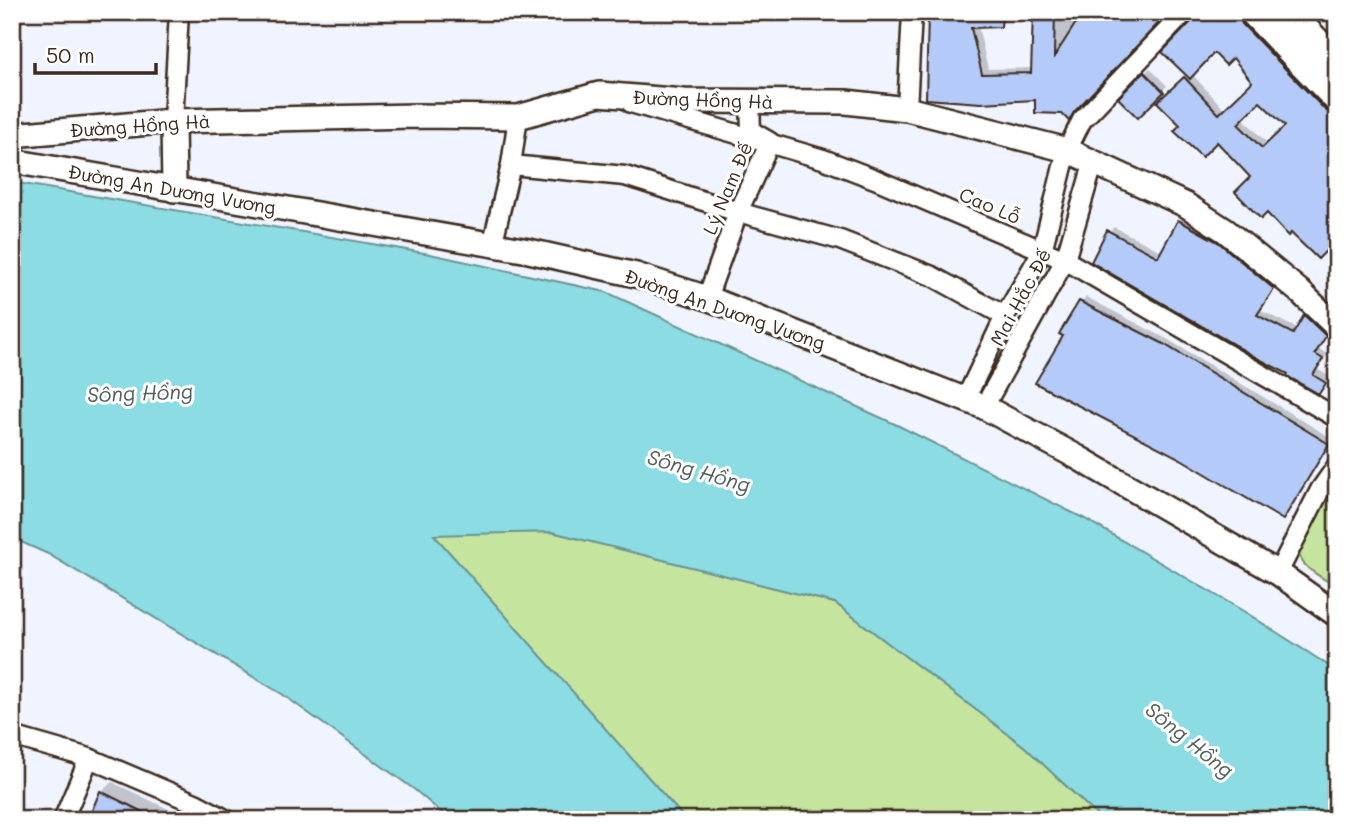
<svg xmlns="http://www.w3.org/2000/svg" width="1349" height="832" viewBox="0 0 1349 832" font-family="Mali,sans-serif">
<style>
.green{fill:#c5e59e;stroke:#80885e;stroke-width:2}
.water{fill:#8bdde3;stroke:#6b9594;stroke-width:2}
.shadow{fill:#0003;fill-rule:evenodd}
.building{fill:#b4caf9;stroke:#3b2a1e;stroke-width:2;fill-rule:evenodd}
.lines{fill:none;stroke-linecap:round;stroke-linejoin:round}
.minor-casing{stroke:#3b2a1e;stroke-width:23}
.tertiary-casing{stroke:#3b2a1e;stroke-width:28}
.primary-casing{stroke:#3b2a1e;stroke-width:33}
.minor{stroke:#fff;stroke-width:18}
.tertiary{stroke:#fff;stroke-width:23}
.primary{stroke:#fff;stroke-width:28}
.labels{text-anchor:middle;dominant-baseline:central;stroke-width:6;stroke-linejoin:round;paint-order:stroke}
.street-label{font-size:19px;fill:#3b2a1e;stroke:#fff}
.water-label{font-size:21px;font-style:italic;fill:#536059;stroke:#fff}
</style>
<rect width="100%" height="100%" fill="#f0f4fe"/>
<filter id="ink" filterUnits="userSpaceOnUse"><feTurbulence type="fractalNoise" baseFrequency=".0143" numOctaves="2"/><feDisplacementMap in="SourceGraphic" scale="14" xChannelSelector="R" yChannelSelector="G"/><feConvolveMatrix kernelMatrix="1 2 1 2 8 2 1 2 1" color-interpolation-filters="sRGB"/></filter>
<g filter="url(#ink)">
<g class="green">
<path d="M1337,484v103c-10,-7 -24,-13 -32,-22 -22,-24 18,-62 32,-81z"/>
<path d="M552,532l283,71 190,144 77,73h-416l-253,-286z"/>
</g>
<path class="water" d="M12,182l418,72 176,38 291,133 188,94 160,93 92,59v149h-235l-77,-73 -190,-144 -283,-71 -118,3 252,285h-236l-35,-30 -133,-96 -234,-140 -36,-16z"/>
<g class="shadow">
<path d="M927,12h79v7l-6,6 -22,1 10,43 45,-1 1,-56h133l-88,92 -10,14 -32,-20 -56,3 -52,-81h-3z"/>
<path d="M1197,12h48l92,96v130l-84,-61 -36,-37 -35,-15 -22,-23 28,-27zM1215,51l18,4 21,27 -29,28 -33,-36zM1260,99l27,27 -19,18 -26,-27z"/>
<path d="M1150,68l17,18 -29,29 -17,-17z"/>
<path d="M1184,216l39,22 55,45 -18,27 38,19 12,-17 20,18 -11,19 8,5 -10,15 13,8 -11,15 -28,-19 -182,-141 5,-5 49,25 16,-31z"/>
<path d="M1086,297l81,42 166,100 -50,79 -222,-185z"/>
<path d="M112,782l79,38h-101l11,-28z"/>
</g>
<g class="building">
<path d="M928,12h74l-1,15 -30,1 11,46 49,-1 2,-61h22l-1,45 29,-45h86l-95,100 -5,9 -7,-7 -27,-1v-13l-54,3 -55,-4z"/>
<path d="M1196,12h42l4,12 83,86 12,6v124l-19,19 -27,-26 -3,3 -21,-23 -6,6 -26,-27 15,-15 -33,-35 -15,15 -28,-26 6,-6 -23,-23 27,-25 35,37 33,-32 -19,-24 -7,7 -12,-12 -24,26 -28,-27 31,-32zM1260,102l25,24 -23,22 -24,-24z"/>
<path d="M1144,72l20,20 -26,26 -20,-20z"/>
<path d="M1178,220l40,22 56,47 -17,26 36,19 11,-19 22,21 -11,18 8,5 -10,16 13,8 -7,11 -32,-18 1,-2 -29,-15 -168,-97 16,-32 51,27z"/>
<path d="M1079,301l83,42 167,101 -46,76 -102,-61 -146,-76 28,-47 -4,-2z"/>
<path d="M100,791l59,29h-71z"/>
</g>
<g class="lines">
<g class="minor-casing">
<g id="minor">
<path d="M631,103l192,56 52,20 190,81 272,158"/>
<path d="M907,109l5,-97"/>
<path d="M173,121l6,-109"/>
<path d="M511,165l114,11 113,36 102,28 92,36 73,40"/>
<path d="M492,246l19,-81 7,-48"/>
<path d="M707,298l31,-86 32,-70 -19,-11 -1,-30"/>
<path d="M966,398l39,-82 37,-65 25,-101 15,-30 103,-108"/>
<path d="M984,407l81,-147 29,-99"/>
<path d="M1278,573l42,-83 17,-24"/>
<path d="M12,736l77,22 106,45 32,17"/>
<path d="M63,820l26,-62"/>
</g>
</g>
<g class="tertiary-casing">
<g id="tertiary">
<path d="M173,121l1,69"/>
<path d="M12,135l161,-14 242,-5 103,1 81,-23 85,7 162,1 61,7 160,41 119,55 40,26 73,60 38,36"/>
<path d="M12,161l517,90 107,24 71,23 277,109 93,50 201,116 59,42"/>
</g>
</g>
<g class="primary-casing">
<g id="primary">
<path d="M1254,12l83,86"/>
<path d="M1288,12l49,52"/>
</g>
</g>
<use href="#minor" class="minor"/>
<use href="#tertiary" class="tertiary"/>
<use href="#primary" class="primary"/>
</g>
</g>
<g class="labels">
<g class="street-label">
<text transform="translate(703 99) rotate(2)">Đường Hồng Hà</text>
<text transform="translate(140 125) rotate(-4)">Đường Hồng Hà</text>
<text transform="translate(727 188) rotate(-67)">Lý Nam Đế</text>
<text transform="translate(172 189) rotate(10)">Đường An Dương Vương</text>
<text transform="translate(990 205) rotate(23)">Cao Lỗ</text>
<text transform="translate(1020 297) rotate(-62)">Mai Hắc Đế</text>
<text transform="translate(725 309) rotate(19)">Đường An Dương Vương</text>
</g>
<g class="water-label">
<text transform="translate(140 392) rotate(-2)">Sông Hồng</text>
<text transform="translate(699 470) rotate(16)">Sông Hồng</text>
<text transform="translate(1190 739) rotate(39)">Sông Hồng</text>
</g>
</g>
<rect width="1349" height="832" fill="none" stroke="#fff" stroke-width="42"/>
<rect x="21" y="21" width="1307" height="790" fill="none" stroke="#3b2a1e" stroke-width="2.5" filter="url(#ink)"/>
<path d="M35 63v10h121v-10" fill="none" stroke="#3b2a1e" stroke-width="3.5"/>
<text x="46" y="63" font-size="21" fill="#3b2a1e" stroke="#ffffff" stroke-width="5" paint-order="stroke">50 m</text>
</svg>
